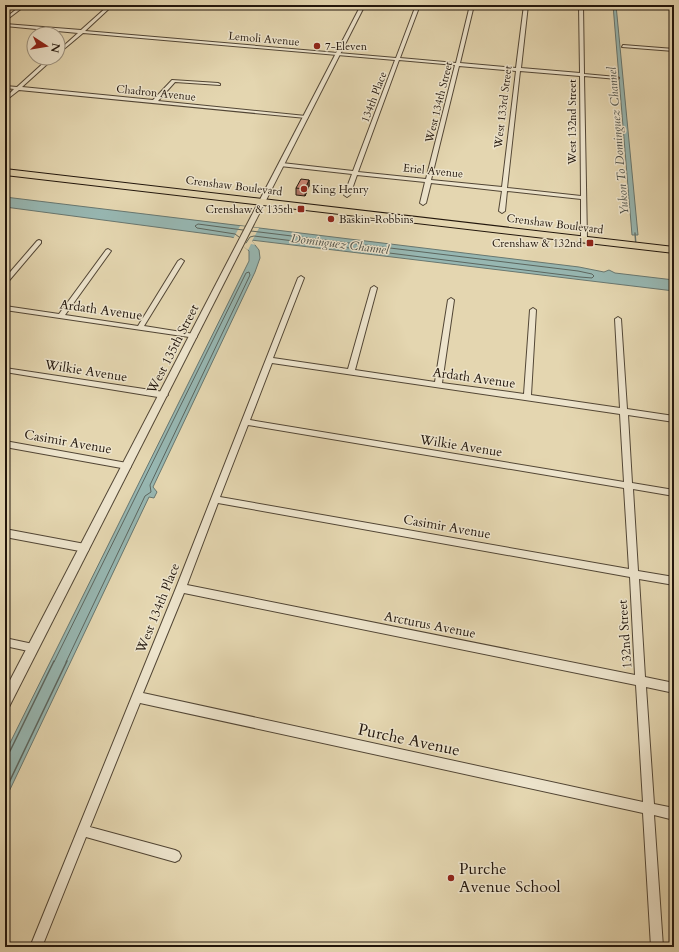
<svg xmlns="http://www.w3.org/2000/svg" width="679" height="952" viewBox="0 0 679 952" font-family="Cardo,serif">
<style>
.water{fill:#97b7b2;stroke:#687770}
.pier{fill:#e4d6b0}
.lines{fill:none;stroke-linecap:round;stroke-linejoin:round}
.shore-far1{stroke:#5c665f;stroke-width:1}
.shore{stroke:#5c665f;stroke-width:1.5}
.stream{stroke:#687770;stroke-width:1.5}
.minor-casing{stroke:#524635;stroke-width:2}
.tertiary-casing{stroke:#524635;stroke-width:2}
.primary-casing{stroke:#22160c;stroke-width:2}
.minor{fill:#ede4cc;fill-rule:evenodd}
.tertiary{fill:#ede4cc;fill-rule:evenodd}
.primary{fill:#e4d6b0;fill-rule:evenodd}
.wall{fill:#af7465;stroke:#22160c}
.shaded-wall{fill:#8f5e52;stroke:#22160c}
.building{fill:#cc8775;stroke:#22160c}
.poi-dot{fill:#8f2418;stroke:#ede4cc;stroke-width:1.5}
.labels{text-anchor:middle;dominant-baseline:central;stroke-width:3;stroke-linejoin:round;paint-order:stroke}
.far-street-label{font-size:11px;fill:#22160c;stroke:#ede4cc}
.far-poi-label{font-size:11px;fill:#22160c;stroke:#ede4cc;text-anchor:start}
.far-water-label{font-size:12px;font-style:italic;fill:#4b4e46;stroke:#ede4cc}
.street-label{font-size:13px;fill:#22160c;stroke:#ede4cc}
.near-street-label{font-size:16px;fill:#22160c;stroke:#ede4cc}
.near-poi-label{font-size:16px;fill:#22160c;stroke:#ede4cc;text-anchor:start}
</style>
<rect width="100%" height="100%" fill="#e4d6b0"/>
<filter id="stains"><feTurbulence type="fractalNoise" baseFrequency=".005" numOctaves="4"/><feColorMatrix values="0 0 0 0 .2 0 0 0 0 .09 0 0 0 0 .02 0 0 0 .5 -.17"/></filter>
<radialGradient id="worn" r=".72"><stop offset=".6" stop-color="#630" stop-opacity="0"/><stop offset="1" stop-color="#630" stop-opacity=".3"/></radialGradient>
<g class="water">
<path d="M613,5h3l22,230h-6z"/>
<path d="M5,197l574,70 25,5 5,-2 6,3 59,7v11l-423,-51 8,10 1,8 -5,14 -102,215 4,5 -3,6 -5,-1 -144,303v-47l244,-492v-10l-14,-13 -4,-1 -226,-30z"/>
</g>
<path class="pier" d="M240,226l19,2 -7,13 4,4 -5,-1 -3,6 -15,-11z"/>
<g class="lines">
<g class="shore-far1">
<path d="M239,237l-4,-3 -38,-6 -2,-2 3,-2 45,6"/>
<path d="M246,243l4,-6 4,-1 326,41 12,1 2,-2 -2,-2 -14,-3 -327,-40"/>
<path d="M54,662l192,-389 3,-1 1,3 -100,210 1,7 -6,4 -79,166"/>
</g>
<g class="shore">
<path d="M5,753l5,-2 44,-90"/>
<path d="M5,791l62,-130"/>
</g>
<path class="stream" d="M635,233l1,13"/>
<g class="minor-casing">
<g id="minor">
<path d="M22,5h4l-21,16v-3z"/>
<path d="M109,5h4l-28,26 311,27 20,-53h4l-20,53 56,5 14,-58h4l-14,58 56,5 8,-63h4l-7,63 59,5 -1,-68h4l1,69 33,3 2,1 -2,1 -33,-3 3,164 -3,2 -3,-2v-41l-74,-8 -2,20 -3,2 -3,-2 3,-20 -71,-8 -5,20 -3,2 -3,-2 5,-21 -68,-7 -7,20 -3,2 -3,-2 8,-21 -72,-8 -1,-1 3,-2 71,8 42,-111 -312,-27 -25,21v-3l20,-18 -73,-7v-2l76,6zM399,60l56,5 -29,114 -68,-7zM459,66l57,5 -14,116 -71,-7zM520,71l60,5 1,120 -74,-8z"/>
<path d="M623,45l51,4v2l-52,-4z"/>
<path d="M49,58h5l-32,29 131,13 19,-20 46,3 2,1v1l-45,-3 -17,19 148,15 2,1 -2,1 -287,-28 -14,11v-3l9,-9 -9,-1v-2l12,1z"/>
<path d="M39,240l2,1v2l-34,40 -2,1v-6l32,-37z"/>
<path d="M108,249l3,2 -46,64 73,11 40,-65 3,-2 3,2 -40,65 50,8 3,2 -1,2 -191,-28v-4l54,8 47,-64z"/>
<path d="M301,276l3,2 -31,80 75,11 23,-81 3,-2 3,2 -22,82 80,12 13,-82 3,-2 3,2 -12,83 82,11 6,-84 3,-2 3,2 -5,85 89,13 -5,-89 3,-2 3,2 6,90 47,7v6l-46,-7 4,68 42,7v6l-41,-7 5,82 36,6v8l-35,-6 6,98 29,6v10l-28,-6 8,117 20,4v12l-20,-5 9,132h-12l-8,-134 -503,-110 -50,124 85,23 4,2 2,4 -2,4 -4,2 -89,-25 -44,110h-12l146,-359 122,-310zM272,363l348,51 4,68 -374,-62zM248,425l376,63 5,81 -409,-72zM218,503l412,74 5,98 -448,-90zM184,593l452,92 7,117 -500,-109z"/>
<path d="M5,368l159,24 4,3 -4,3 -159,-26z"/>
<path d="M5,441l122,22 3,1 1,2 -1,2 -3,1 -122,-22z"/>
<path d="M5,529l80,15 3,1 1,3 -1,3 -3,1 -80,-15z"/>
<path d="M5,638l28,6 3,1 2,3 -2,3 -3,1 -28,-6z"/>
</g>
</g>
<g class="tertiary-casing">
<path id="tertiary" d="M361,5h4l-356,702 -4,2v-19z"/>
</g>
<g class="primary-casing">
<path id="primary" d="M5,169l669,78v6l-669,-78z"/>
</g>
<use href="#minor" class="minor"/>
<use href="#tertiary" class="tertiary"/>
<use href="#primary" class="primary"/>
</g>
<path class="wall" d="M309,180v6l-4,10 -9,-1v-7z"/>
<path class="shaded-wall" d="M309,180v6l-4,10v-7z"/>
<path class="building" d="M301,179l8,1 -4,9 -9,-1z"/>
<g class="poi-dot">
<circle cx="317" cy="46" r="4"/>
<circle cx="304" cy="189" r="4"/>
<rect x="297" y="205" width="8" height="8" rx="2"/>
<circle cx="331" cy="219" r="4"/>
<rect x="586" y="239" width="8" height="8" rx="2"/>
<circle cx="451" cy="878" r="4"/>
</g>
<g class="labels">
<g class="far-street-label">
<text transform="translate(264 39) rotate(5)">Lemoli Avenue</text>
<text transform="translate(156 93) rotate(6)">Chadron Avenue</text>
<text transform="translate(374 97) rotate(-69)">134th Place</text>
<text transform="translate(439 102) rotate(-76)">West 134th Street</text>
<text transform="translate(503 107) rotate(-83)">West 133rd Street</text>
<text transform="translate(572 122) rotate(-90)">West 132nd Street</text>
<text transform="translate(433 171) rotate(6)">Eriel Avenue</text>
<text transform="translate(234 186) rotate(7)">Crenshaw Boulevard</text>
<text transform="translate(555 224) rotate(7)">Crenshaw Boulevard</text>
</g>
<g class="far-poi-label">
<text x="325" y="46">7-Eleven</text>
<text x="312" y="189">King Henry</text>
<text x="293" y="209" text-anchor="end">Crenshaw &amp; 135th</text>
<text x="339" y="219">Baskin-Robbins</text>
<text x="582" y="243" text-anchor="end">Crenshaw &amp; 132nd</text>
</g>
<g class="far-water-label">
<text transform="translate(618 141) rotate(-95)">Yukon To Dominguez Channel</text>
<text transform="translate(340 244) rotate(7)">Dominguez Channel</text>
</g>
<g class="street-label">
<text transform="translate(101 310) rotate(8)">Ardath Avenue</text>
<text transform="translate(173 349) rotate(-63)">West 135th Street</text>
<text transform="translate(86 371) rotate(9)">Wilkie Avenue</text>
<text transform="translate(474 378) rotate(8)">Ardath Avenue</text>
<text transform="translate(68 442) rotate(10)">Casimir Avenue</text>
<text transform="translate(461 446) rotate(9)">Wilkie Avenue</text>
<text transform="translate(447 527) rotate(10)">Casimir Avenue</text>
<text transform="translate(158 608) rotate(-68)">West 134th Place</text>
<text transform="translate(430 625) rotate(11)">Arcturus Avenue</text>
<text transform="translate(625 634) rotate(-94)">132nd Street</text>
</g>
<g class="near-street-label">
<text transform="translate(409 740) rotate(12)">Purche Avenue</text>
</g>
<g class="near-poi-label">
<text x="459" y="869">Purche<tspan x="459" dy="18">Avenue School</tspan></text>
</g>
</g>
<rect width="679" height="952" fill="none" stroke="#e4d6b0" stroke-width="20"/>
<rect x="6" y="6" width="667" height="940" fill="none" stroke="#22160c" stroke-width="2"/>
<rect x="10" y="10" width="659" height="932" fill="none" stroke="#22160c"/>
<g transform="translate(46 46) rotate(102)"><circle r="19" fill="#ede4cc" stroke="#9c927f"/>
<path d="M0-3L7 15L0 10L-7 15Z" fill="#8f2418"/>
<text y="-6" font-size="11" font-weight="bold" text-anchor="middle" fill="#22160c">N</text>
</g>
<rect width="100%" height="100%" filter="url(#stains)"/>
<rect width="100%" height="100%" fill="url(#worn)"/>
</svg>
